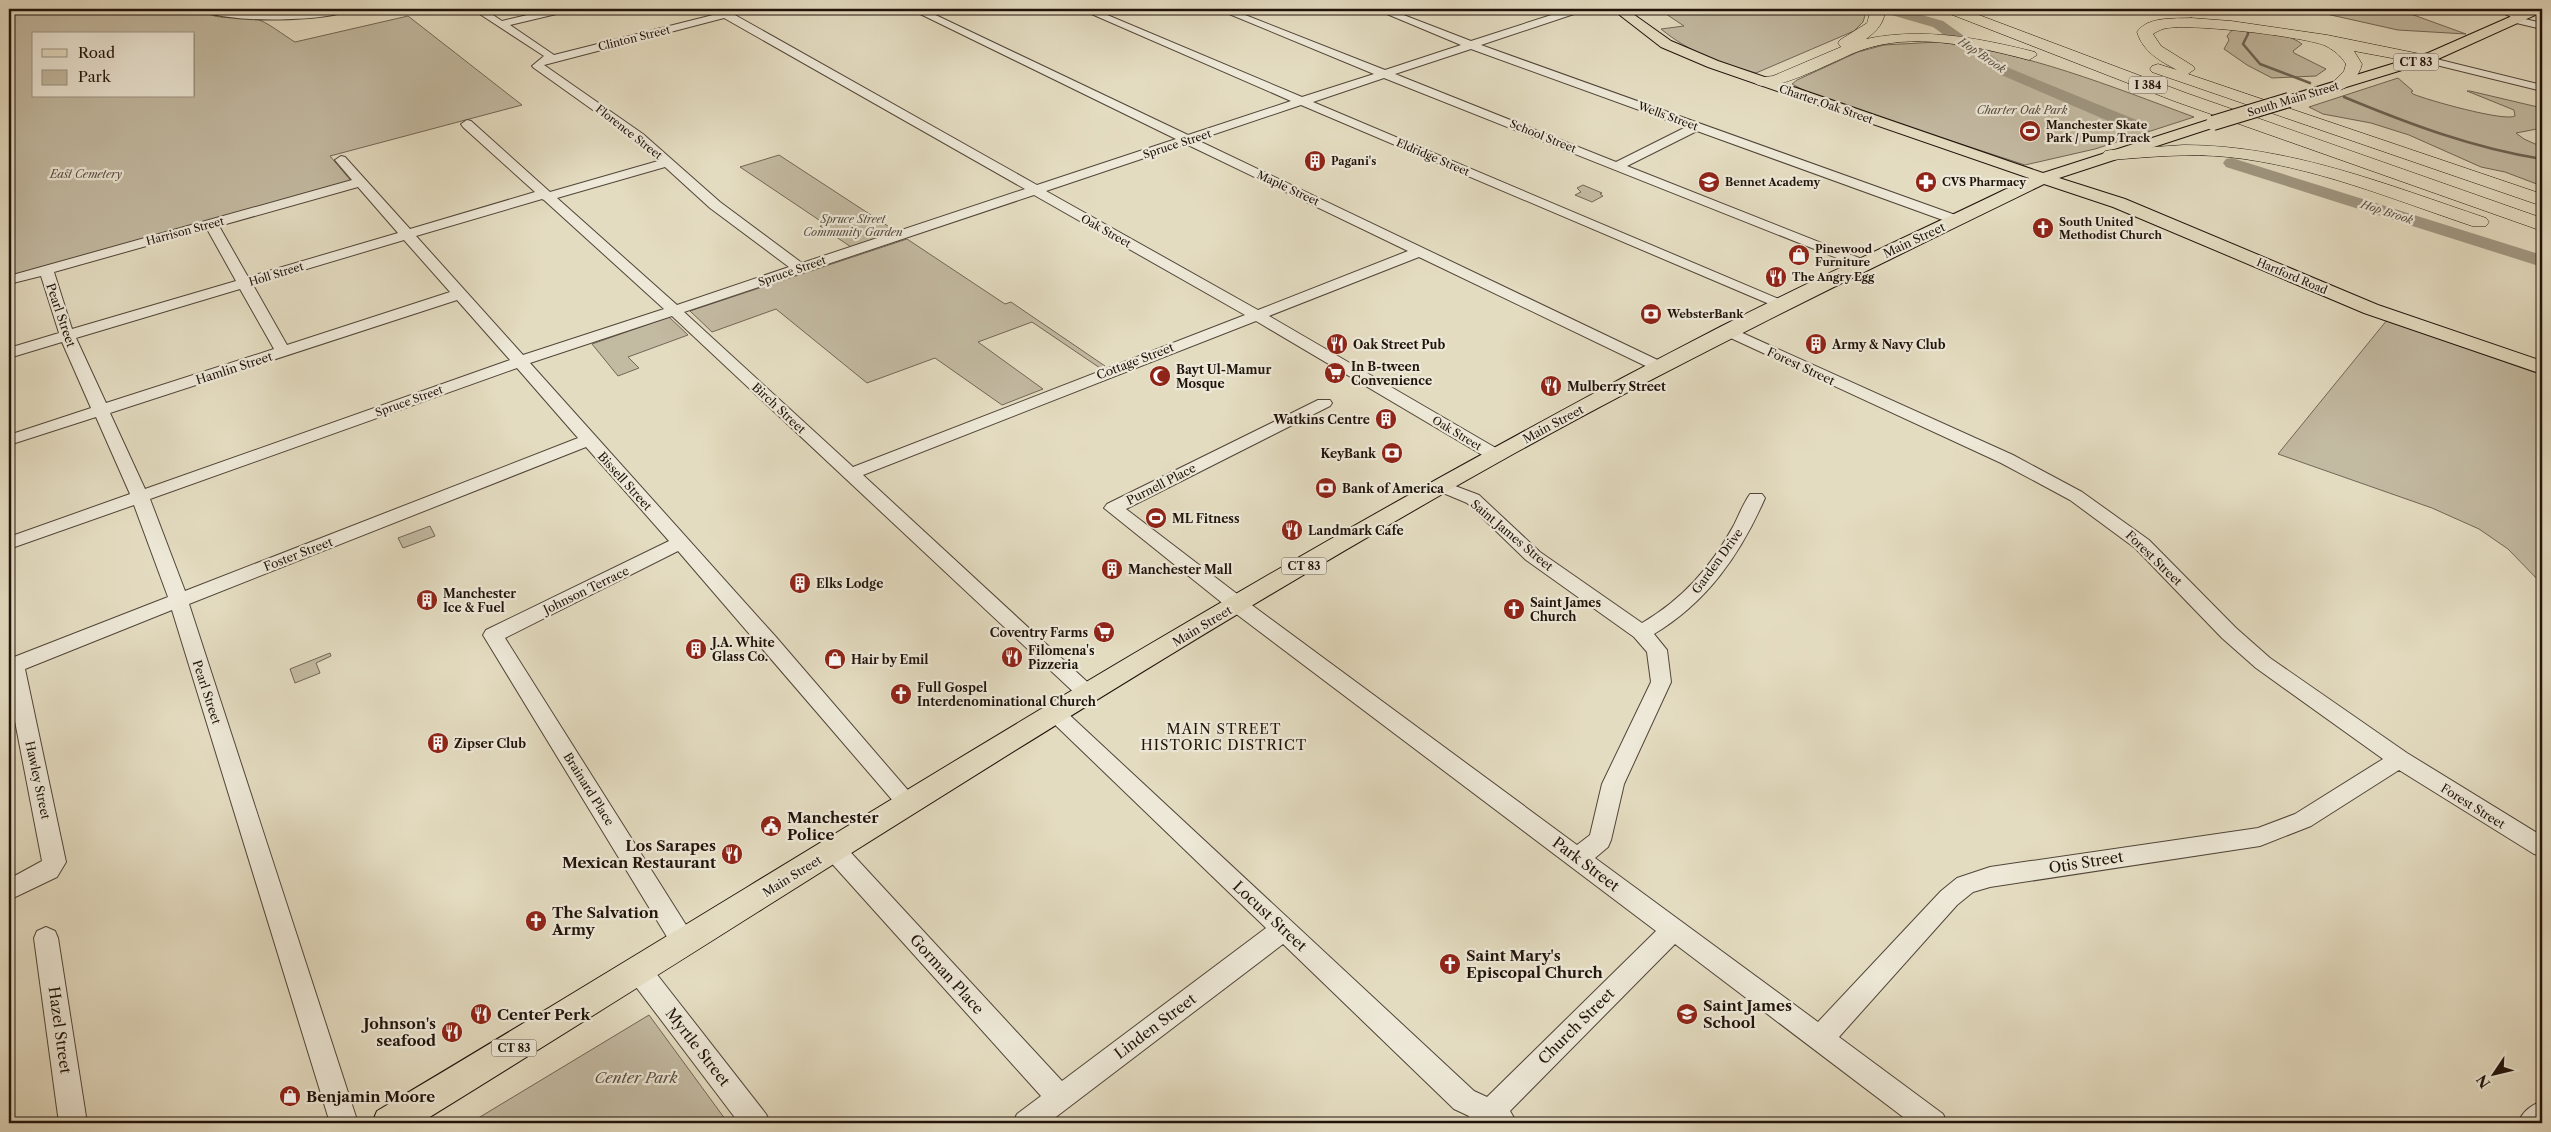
<svg xmlns="http://www.w3.org/2000/svg" width="2551" height="1132" viewBox="0 0 2551 1132" font-family="'Libre Caslon Text',serif">
<style>
.green{fill:#c3baa2;stroke:#726656;fill-rule:evenodd}
.lines{fill:none;stroke-linecap:round;stroke-linejoin:round}
.stream{stroke:#6d6353;stroke-width:2.5}
.river{fill:#a19883;fill-rule:evenodd}
.minor-casing{stroke:#514538;stroke-width:2}
.major-casing{stroke:#20130b;stroke-width:2}
.highway-casing{stroke:#20130b;stroke-width:1}
.minor{fill:#ede8d7;fill-rule:evenodd}
.major{fill:#e4dcc1;fill-rule:evenodd}
.highway{fill:#e4dcc1;fill-rule:evenodd}
.major-bridge-casing{stroke:#20130b;stroke-width:16;stroke-linecap:butt}
.major-bridge{stroke:#e4dcc1;stroke-width:14}
.labels{text-anchor:middle;dominant-baseline:central;stroke-width:4.5;stroke-linejoin:round;paint-order:stroke}
.far-street-label{font-size:11px;fill:#20130b;stroke:#ede8d7}
.far-water-label{font-size:11px;font-style:italic;fill:#5a4f41;stroke:#ede8d7}
.shield{fill:#ede8d7;stroke:#5e5348;stroke-width:1}
.shield-label{font-size:11px;font-weight:bold;fill:#20130b}
.far-park-label{font-size:11px;font-style:italic;fill:#594d40;stroke:#ede8d7}
.far-poi-label{font-size:11px;font-weight:bold;fill:#20130b;stroke:#ede8d7;text-anchor:start}
.street-label{font-size:12px;fill:#20130b;stroke:#ede8d7}
.poi-label{font-size:12px;font-weight:bold;fill:#20130b;stroke:#ede8d7;text-anchor:start}
.neighbourhood-label{font-size:14px;letter-spacing:1px;fill:#20130b;stroke:#ede8d7}
.near-poi-label{font-size:15px;font-weight:bold;fill:#20130b;stroke:#ede8d7;text-anchor:start}
.near-street-label{font-size:15px;fill:#20130b;stroke:#ede8d7}
.near-park-label{font-size:15px;font-style:italic;fill:#594d40;stroke:#ede8d7}
</style>
<rect width="100%" height="100%" fill="#e4dcc1"/>
<filter id="stains"><feTurbulence type="fractalNoise" baseFrequency=".004" numOctaves="4"/><feColorMatrix values="0 0 0 0 .2 0 0 0 0 .09 0 0 0 0 .02 0 0 0 .5 -.17"/></filter>
<radialGradient id="worn" r=".72"><stop offset=".6" stop-color="#630" stop-opacity="0"/><stop offset="1" stop-color="#630" stop-opacity=".3"/></radialGradient>
<g class="green">
<path d="M9,9h193c14,14 35,5 52,9 14,4 29,17 41,24l113,-26 114,89 -192,51 21,25 -342,95zM34,34h160v62h-160z"/>
<path d="M1650,9h217l-4,13 -9,9 -98,42c-35,-10 -66,-20 -95,-44l23,-3 -21,-14 -10,1z"/>
<path d="M2304,9h93l69,25 -68,-4z"/>
<path d="M2233,29c21,3 52,2 69,15l-9,7 1,2 32,16 -10,7 -44,2 -25,-13 -23,-16 5,-9 -2,-4z"/>
<path d="M1937,42c90,10 173,44 257,75l-99,32 -70,16 -147,-48 -69,-24 -17,-9 5,-4 61,-28 26,-7z"/>
<path d="M2398,78l15,13 -2,1 2,2c14,6 92,28 102,22l-1,-6 -47,-19h3l72,17v20l-26,5 8,6 18,8v39l-37,-14 -24,-5 -72,-32 -38,-12 -48,-9 -14,-7z"/>
<path d="M779,155l118,77 -46,15 -31,-21 5,-2 -85,-57z"/>
<path d="M1583,185l19,8 -2,1 3,2 -11,6 -17,-7 6,-3 -4,-4z"/>
<path d="M907,239l98,65 6,-2 94,64 -5,2 -68,-46 -54,20 65,47 -41,16 -67,-47 -68,25 -91,-74 -64,23 -22,-21z"/>
<path d="M669,317l19,18 -60,22 11,11 -21,8 -26,-32z"/>
<path d="M2387,320l155,55v209l-34,-35 -29,-20 -47,-21 -154,-54z"/>
<path d="M430,526l5,10 -32,12 -5,-10z"/>
<path d="M330,653l1,3 -15,7 4,10 -25,10 -5,-14z"/>
<path d="M649,1015l79,108h-258z"/>
</g>
<g class="lines">
<g class="stream">
<path d="M2247,26l1,8 -5,10 17,20 50,19"/>
<path d="M2344,97c65,27 129,51 198,62"/>
</g>
<g class="river">
<path d="M1879,9h22l42,12 66,47 130,53 2,4 -8,5 -6,-1 -128,-55 -66,-47 -52,-15z"/>
<path d="M2232,158l310,97v12l-316,-100 -3,-4 3,-4z"/>
</g>
<g class="minor-casing">
<g id="minor">
<path d="M202,9l50,5 98,-5c-14,13 -133,15 -148,0z"/>
<path d="M472,9h12l18,12 51,-12h17l-1,2 -59,14 44,30 163,-41 -6,-5 16,2 25,-2 -17,6 302,170 139,-46 -266,-130h13l265,126 103,-34 -211,-92h13l209,88 72,-23 -157,-65h13l155,61 76,-25 -86,-36h13l83,32 99,-32h14l-1,2 -102,34 480,172 2,3 -7,4 -5,-1 -254,-92 -70,35 240,95 2,3 -2,3 -5,1 -478,-190 -71,24 473,200 2,3 -7,4 -480,-204 -104,35 469,224 2,3 -2,3h-12l-235,-113 -150,59 232,135 3,4 -3,4h-12l-233,-138 -393,154 232,214 3,5 -3,5 -7,3 -7,-3 -409,-383 -142,47 246,274 143,166 -3,6 -8,3 -8,-3 -222,-258 -173,87 188,298 3,7 -3,7 -9,4 -9,-4 -192,-315 3,-5 183,-89 -83,-94 -397,157 169,519h-28l-158,-513 -147,59 41,193 -9,15 -48,23v-21l33,-18 -33,-171v-31l159,-62 -34,-92 -125,44v-12l121,-43 -34,-77 -87,28v-10l82,-27 -29,-66 -53,16v-10l50,-15 -18,-57 -32,8v-8l343,-96 -17,-20 6,-4 4,1 65,72 125,-37 -72,-65 -2,-3 6,-4 4,1 79,71 108,-31 -23,-21 -101,-72 -2,-2 12,-10zM724,18l301,171 -223,74 -82,-61 -77,-68 -99,-69zM1471,49l215,78 -70,35 -221,-88zM1186,144l222,107 -150,59 -212,-119zM665,167l45,41 79,59 -112,38 -120,-107zM358,187l40,46 -150,44 -29,-51zM1034,195l211,120 -392,152 -169,-155zM542,199l2,1 120,109 -141,46 -107,-119zM207,229l29,52 -164,48 -18,-57zM404,240l46,52 -163,53 -34,-60zM240,289l34,60 -168,54 -30,-65zM457,300l53,60 -365,129 -35,-76zM517,368l61,70 -393,153 -35,-92z"/>
<path d="M2496,9h13l16,6v4l17,4v6l-30,-7 -1,-2 2,-2z"/>
<path d="M2424,56l118,29v6l-122,-30v-4z"/>
<path d="M1727,326l286,129 69,37 67,48 87,88 34,30 137,95 135,83v20l-8,-2 -135,-84 -88,56 -51,20 -270,41 -17,5 -16,13 -118,132 104,77 4,9h-36l-236,-179 -165,167 7,12h-52l4,-7 -15,-7 -171,-165 -235,179h-35l4,-9 24,-18 -215,-239 -4,-7 4,-7 8,-2 8,2 220,238 204,-153 -218,-210 -4,-5 4,-5 7,-3 7,3 412,383 13,6 169,-166 -425,-321 -127,-102 3,-4 211,-104h12l2,3 -2,3 -204,103 119,91 332,245 13,-10 12,-51 49,-102 -4,-30 -13,-15 -108,-77 -59,-57 -31,-13 -3,-4 3,-4 6,-1 37,14 61,57 102,71c41,-24 69,-56 92,-98 5,-10 9,-21 16,-31h12l3,4c-25,57 -58,104 -111,136l13,16 4,32 -47,102 -13,56 -3,7 -13,11 223,164 123,-131 16,-13 33,-11 268,-39 37,-14 88,-55 -127,-91 -34,-30 -87,-90 -65,-48 -69,-37 -279,-129 -3,-3 3,-3z"/>
<path d="M46,927l9,4 3,7 29,185h-28l-25,-185 3,-7z"/>
<path d="M639,960l9,3 118,151 4,9h-31l-109,-144 -4,-8 4,-8z"/>
<path d="M2542,1101v22h-24c5,-12 12,-17 24,-22z"/>
</g>
</g>
<g class="major-casing">
<g id="major">
<path d="M1612,9h14l45,32 47,20 325,112 165,-53h10l3,3 -3,3 -159,52 66,21 253,106 164,56v13l-178,-61 -251,-106 -69,-23c-178,87 -356,173 -529,269 -374,209 -731,446 -1095,670h-48l5,-12c374,-222 741,-458 1124,-667 72,-40 145,-79 219,-117 102,-52 206,-99 309,-149l-321,-111 -47,-20z"/>
<path d="M2528,9h14v3l-104,47 -144,44h-10l-2,-3 2,-3 144,-44z"/>
</g>
</g>
<g class="highway-casing">
<g id="highway">
<path d="M1871,9h14c0,13 -8,22 -19,30 57,-12 113,-1 169,13l2,3 -8,5c-54,-14 -116,-29 -170,-9 -18,6 -93,48 -105,31l2,-4 17,-2 68,-29 -3,-4 2,-3 27,-17z"/>
<path d="M1943,9h20l223,84 356,125v13l-368,-130 -229,-89z"/>
<path d="M2191,18l40,3 96,14 103,21 2,3 -2,3 -6,2 -70,-13 8,13c-3,12 -12,24 -25,27l-8,-5 15,-15 2,-7c-5,-8 -11,-13 -20,-18 -18,-9 -143,-24 -163,-17 -3,1 -7,3 -10,5l8,12 32,20 2,3 -7,5 354,120v12l-390,-134 -2,-3 2,-3 6,-2 19,6c-17,-9 -34,-18 -40,-38 11,-16 37,-13 54,-14z"/>
<path d="M2184,145c105,0 204,40 302,73l3,4 -3,4h-14c-80,-27 -159,-60 -244,-69 -39,-4 -78,0 -117,3l-6,-1 -3,-4 3,-4 6,-1z"/>
</g>
</g>
<use href="#minor" class="minor"/>
<use href="#major" class="major"/>
<use href="#highway" class="highway"/>
<g class="major-bridge-casing">
<path id="major-bridge" d="M2213,123l76,-23"/>
</g>
<use href="#major-bridge" class="major-bridge"/>
</g>
<defs>
<g id="stadium-disc" transform="scale(1.125)"><circle r="9.5" fill="#8f2418" stroke="#ede8d7"/><path d="M0-5a6.5 5 0 1 0 0 10a6.5 5 0 1 0 0-10ZM-3.5-1.8h7v3.6h-7Z" fill="#fff"/></g>
<g id="building-disc" transform="scale(1.125)"><circle r="9.5" fill="#8f2418" stroke="#ede8d7"/><path d="M-4-6H4V6H1V3H-1V6H-4ZM-2.5-4.3h1.7v1.8h-1.7ZM.8-4.3h1.7v1.8H.8ZM-2.5-1h1.7V.8h-1.7ZM.8-1h1.7V.8H.8Z" fill="#fff"/></g>
<g id="school-disc" transform="scale(1.125)"><circle r="9.5" fill="#8f2418" stroke="#ede8d7"/><path d="M0-5L7-2L0 1L-7-2ZM-4 1L0 2.5L4 1V4Q0 6-4 4Z" fill="#fff"/></g>
<g id="pharmacy-disc" transform="scale(1.125)"><circle r="9.5" fill="#8f2418" stroke="#ede8d7"/><path d="M-2-6h4v4h4v4h-4v4h-4v-4h-4v-4h4Z" fill="#fff"/></g>
<g id="church-disc" transform="scale(1.125)"><circle r="9.5" fill="#8f2418" stroke="#ede8d7"/><path d="M-1.2-6h2.4v3.5h3.3v2.4h-3.3V6h-2.4V-.1h-3.3v-2.4h3.3Z" fill="#fff"/></g>
<g id="shop-disc" transform="scale(1.125)"><circle r="9.5" fill="#8f2418" stroke="#ede8d7"/><path d="M-5-2.5h2.3a2.7 3.5 0 0 1 5.4 0H5L5.5 6h-11ZM-1.5-2.5h3a1.5 2.3 0 0 0-3 0Z" fill="#fff"/></g>
<g id="restaurant-disc" transform="scale(1.125)"><circle r="9.5" fill="#8f2418" stroke="#ede8d7"/><path d="M-5-6h1v4h1v-4h1v4h1v-4h1v5L-1.5 .5V6h-2V.5L-5-1ZM5-6V6H3V1.5H1.5Q1.5-4 5-6Z" fill="#fff"/></g>
<g id="bank-disc" transform="scale(1.125)"><circle r="9.5" fill="#8f2418" stroke="#ede8d7"/><path d="M-6-4H6V4H-6ZM0-2.3a2.3 2.3 0 1 0 0 4.6a2.3 2.3 0 1 0 0-4.6Z" fill="#fff"/></g>
<g id="supermarket-disc" transform="scale(1.125)"><circle r="9.5" fill="#8f2418" stroke="#ede8d7"/><path d="M-6-5.5h2.5l.6 2H6L4.5 2H-2.5L-4.4-4H-6ZM-1.5 3.2a1.3 1.3 0 1 0 .1 0ZM3 3.2a1.3 1.3 0 1 0 .1 0Z" fill="#fff"/></g>
<g id="mosque-disc" transform="scale(1.125)"><circle r="9.5" fill="#8f2418" stroke="#ede8d7"/><path d="M3.5-4.9A6 6 0 1 0 3.5 4.9A5 5 0 1 1 3.5-4.9Z" fill="#fff"/></g>
<g id="civic-disc" transform="scale(1.125)"><circle r="9.5" fill="#8f2418" stroke="#ede8d7"/><path d="M-.6-6.5H3V-4.5H.6V-3L4-1V1h2V6H-6V1h2V-1L-.6-3ZM-1.2 2.5V6h2.4V2.5Z" fill="#fff"/></g>
</defs>
<g fill-rule="evenodd">
<use href="#stadium-disc" x="2030" y="131"/>
<use href="#building-disc" x="1315" y="161"/>
<use href="#school-disc" x="1709" y="182"/>
<use href="#pharmacy-disc" x="1926" y="182"/>
<use href="#church-disc" x="2043" y="228"/>
<use href="#shop-disc" x="1799" y="255"/>
<use href="#restaurant-disc" x="1776" y="277"/>
<use href="#bank-disc" x="1651" y="314"/>
<use href="#restaurant-disc" x="1337" y="344"/>
<use href="#building-disc" x="1816" y="344"/>
<use href="#supermarket-disc" x="1335" y="373"/>
<use href="#mosque-disc" x="1160" y="376"/>
<use href="#restaurant-disc" x="1551" y="386"/>
<use href="#building-disc" x="1386" y="419"/>
<use href="#bank-disc" x="1392" y="453"/>
<use href="#bank-disc" x="1326" y="488"/>
<use href="#stadium-disc" x="1156" y="518"/>
<use href="#restaurant-disc" x="1292" y="530"/>
<use href="#building-disc" x="1112" y="569"/>
<use href="#building-disc" x="800" y="583"/>
<use href="#building-disc" x="427" y="600"/>
<use href="#church-disc" x="1514" y="609"/>
<use href="#supermarket-disc" x="1104" y="632"/>
<use href="#building-disc" x="696" y="649"/>
<use href="#restaurant-disc" x="1012" y="657"/>
<use href="#shop-disc" x="835" y="659"/>
<use href="#church-disc" x="901" y="694"/>
<use href="#building-disc" x="438" y="743"/>
<use href="#civic-disc" x="771" y="826"/>
<use href="#restaurant-disc" x="732" y="854"/>
<use href="#church-disc" x="536" y="921"/>
<use href="#church-disc" x="1450" y="964"/>
<use href="#restaurant-disc" x="481" y="1014"/>
<use href="#school-disc" x="1687" y="1014"/>
<use href="#restaurant-disc" x="452" y="1032"/>
<use href="#shop-disc" x="290" y="1096"/>
</g>
<g class="labels">
<g class="far-street-label">
<text transform="translate(634 38) rotate(-14)">Clinton Street</text>
<text transform="translate(2293 99) rotate(-17)">South Main Street</text>
<text transform="translate(1826 104) rotate(19)">Charter Oak Street</text>
<text transform="translate(1668 116) rotate(20)">Wells Street</text>
<text transform="translate(629 132) rotate(38)">Florence Street</text>
<text transform="translate(1543 136) rotate(22)">School Street</text>
<text transform="translate(1177 144) rotate(-18)">Spruce Street</text>
<text transform="translate(1433 157) rotate(23)">Eldridge Street</text>
<text transform="translate(1288 188) rotate(25)">Maple Street</text>
<text transform="translate(185 231) rotate(-15)">Harrison Street</text>
<text transform="translate(1106 231) rotate(29)">Oak Street</text>
<text transform="translate(792 271) rotate(-19)">Spruce Street</text>
<text transform="translate(276 274) rotate(-17)">Holl Street</text>
<text transform="translate(2292 276) rotate(23)">Hartford Road</text>
<text transform="translate(409 401) rotate(-20)">Spruce Street</text>
<text transform="translate(1457 433) rotate(31)">Oak Street</text>
</g>
<g class="far-water-label">
<text transform="translate(1982 55) rotate(34)">Hop Brook</text>
<text transform="translate(2387 212) rotate(18)">Hop Brook</text>
</g>
<g class="shield">
<rect x="2393.5" y="53.5" width="45" height="17" rx="4"/>
<rect x="2129" y="76.5" width="38" height="17" rx="4"/>
<rect x="1281.5" y="557.5" width="45" height="17" rx="4"/>
<rect x="491.5" y="1039.5" width="45" height="17" rx="4"/>
</g>
<g class="shield-label">
<text x="2416" y="62">CT 83</text>
<text x="2148" y="85">I 384</text>
<text x="1304" y="566">CT 83</text>
<text x="514" y="1048">CT 83</text>
</g>
<g class="far-park-label">
<text x="2022" y="110">Charter Oak Park</text>
<text x="86" y="174">East Cemetery</text>
<text x="853" y="219">Spruce Street<tspan x="853" dy="13">Community Garden</tspan></text>
</g>
<g class="far-poi-label">
<text x="2046" y="125">Manchester Skate<tspan x="2046" dy="13">Park / Pump Track</tspan></text>
<text x="1331" y="161">Pagani's</text>
<text x="1725" y="182">Bennet Academy</text>
<text x="1942" y="182">CVS Pharmacy</text>
<text x="2059" y="222">South United<tspan x="2059" dy="13">Methodist Church</tspan></text>
<text x="1815" y="249">Pinewood<tspan x="1815" dy="13">Furniture</tspan></text>
<text x="1792" y="277">The Angry Egg</text>
<text x="1667" y="314">WebsterBank</text>
</g>
<g class="street-label">
<text transform="translate(1914 240) rotate(-25)">Main Street</text>
<text transform="translate(61 315) rotate(71)">Pearl Street</text>
<text transform="translate(1135 361) rotate(-21)">Cottage Street</text>
<text transform="translate(1801 366) rotate(25)">Forest Street</text>
<text transform="translate(234 368) rotate(-18)">Hamlin Street</text>
<text transform="translate(779 408) rotate(43)">Birch Street</text>
<text transform="translate(1553 424) rotate(-28)">Main Street</text>
<text transform="translate(625 481) rotate(48)">Bissell Street</text>
<text transform="translate(1161 484) rotate(-27)">Purnell Place</text>
<text transform="translate(1512 535) rotate(40)">Saint James Street</text>
<text transform="translate(298 554) rotate(-21)">Foster Street</text>
<text transform="translate(2154 558) rotate(44)">Forest Street</text>
<text transform="translate(1717 561) rotate(-54)">Garden Drive</text>
<text transform="translate(586 590) rotate(-26)">Johnson Terrace</text>
<text transform="translate(1202 626) rotate(-31)">Main Street</text>
<text transform="translate(207 692) rotate(72)">Pearl Street</text>
<text transform="translate(38 780) rotate(78)">Hawley Street</text>
<text transform="translate(589 789) rotate(58)">Brainard Place</text>
<text transform="translate(2473 806) rotate(32)">Forest Street</text>
<text transform="translate(792 876) rotate(-32)">Main Street</text>
</g>
<g class="poi-label">
<text x="1353" y="344">Oak Street Pub</text>
<text x="1832" y="344">Army &amp; Navy Club</text>
<text x="1351" y="366">In B-tween<tspan x="1351" dy="14">Convenience</tspan></text>
<text x="1176" y="369">Bayt Ul-Mamur<tspan x="1176" dy="14">Mosque</tspan></text>
<text x="1567" y="386">Mulberry Street</text>
<text x="1370" y="419" text-anchor="end">Watkins Centre</text>
<text x="1376" y="453" text-anchor="end">KeyBank</text>
<text x="1342" y="488">Bank of America</text>
<text x="1172" y="518">ML Fitness</text>
<text x="1308" y="530">Landmark Cafe</text>
<text x="1128" y="569">Manchester Mall</text>
<text x="816" y="583">Elks Lodge</text>
<text x="443" y="593">Manchester<tspan x="443" dy="14">Ice &amp; Fuel</tspan></text>
<text x="1530" y="602">Saint James<tspan x="1530" dy="14">Church</tspan></text>
<text x="1088" y="632" text-anchor="end">Coventry Farms</text>
<text x="712" y="642">J.A. White<tspan x="712" dy="14">Glass Co.</tspan></text>
<text x="1028" y="650">Filomena's<tspan x="1028" dy="14">Pizzeria</tspan></text>
<text x="851" y="659">Hair by Emil</text>
<text x="917" y="687">Full Gospel<tspan x="917" dy="14">Interdenominational Church</tspan></text>
<text x="454" y="743">Zipser Club</text>
</g>
<g class="neighbourhood-label">
<text x="1224" y="729">MAIN STREET<tspan x="1224" dy="16">HISTORIC DISTRICT</tspan></text>
</g>
<g class="near-poi-label">
<text x="787" y="817">Manchester<tspan x="787" dy="17">Police</tspan></text>
<text x="716" y="845" text-anchor="end">Los Sarapes<tspan x="716" dy="17">Mexican Restaurant</tspan></text>
<text x="552" y="912">The Salvation<tspan x="552" dy="17">Army</tspan></text>
<text x="1466" y="955">Saint Mary's<tspan x="1466" dy="17">Episcopal Church</tspan></text>
<text x="1703" y="1005">Saint James<tspan x="1703" dy="17">School</tspan></text>
<text x="497" y="1014">Center Perk</text>
<text x="436" y="1023" text-anchor="end">Johnson's<tspan x="436" dy="17">seafood</tspan></text>
<text x="306" y="1096">Benjamin Moore</text>
</g>
<g class="near-street-label">
<text transform="translate(2086 862) rotate(-9)">Otis Street</text>
<text transform="translate(1586 864) rotate(37)">Park Street</text>
<text transform="translate(1270 916) rotate(43)">Locust Street</text>
<text transform="translate(947 974) rotate(48)">Gorman Place</text>
<text transform="translate(1155 1026) rotate(-37)">Linden Street</text>
<text transform="translate(1576 1026) rotate(-45)">Church Street</text>
<text transform="translate(60 1030) rotate(82)">Hazel Street</text>
<text transform="translate(698 1047) rotate(52)">Myrtle Street</text>
</g>
<g class="near-park-label">
<text x="636" y="1077">Center Park</text>
</g>
</g>
<rect width="2551" height="1132" fill="none" stroke="#e4dcc1" stroke-width="30"/>
<rect x="10" y="10" width="2531" height="1112" fill="none" stroke="#20130b" stroke-width="2.5"/>
<rect x="15" y="15" width="2521" height="1102" fill="none" stroke="#20130b"/>
<rect x="32" y="32" width="162" height="65" fill="#ede8d7" stroke="#9b9385"/>
<rect x="42" y="49" width="25" height="8" fill="#e4dcc1" stroke="#9b9385"/>
<text x="78" y="58" font-size="15" fill="#20130b">Road</text>
<rect x="42" y="70" width="25" height="15" fill="#c3baa2" stroke="#9b9385"/>
<text x="78" y="82" font-size="15" fill="#20130b">Park</text>
<g transform="translate(2494 1074) rotate(235)" stroke="#ede8d7" stroke-width="4" paint-order="stroke">
<path d="M0-4L9 19L0 12L-9 19Z" fill="#20130b"/>
<text y="-8" font-size="14" font-weight="bold" text-anchor="middle" fill="#20130b">N</text>
</g>
<rect width="100%" height="100%" filter="url(#stains)"/>
<rect width="100%" height="100%" fill="url(#worn)"/>
</svg>
